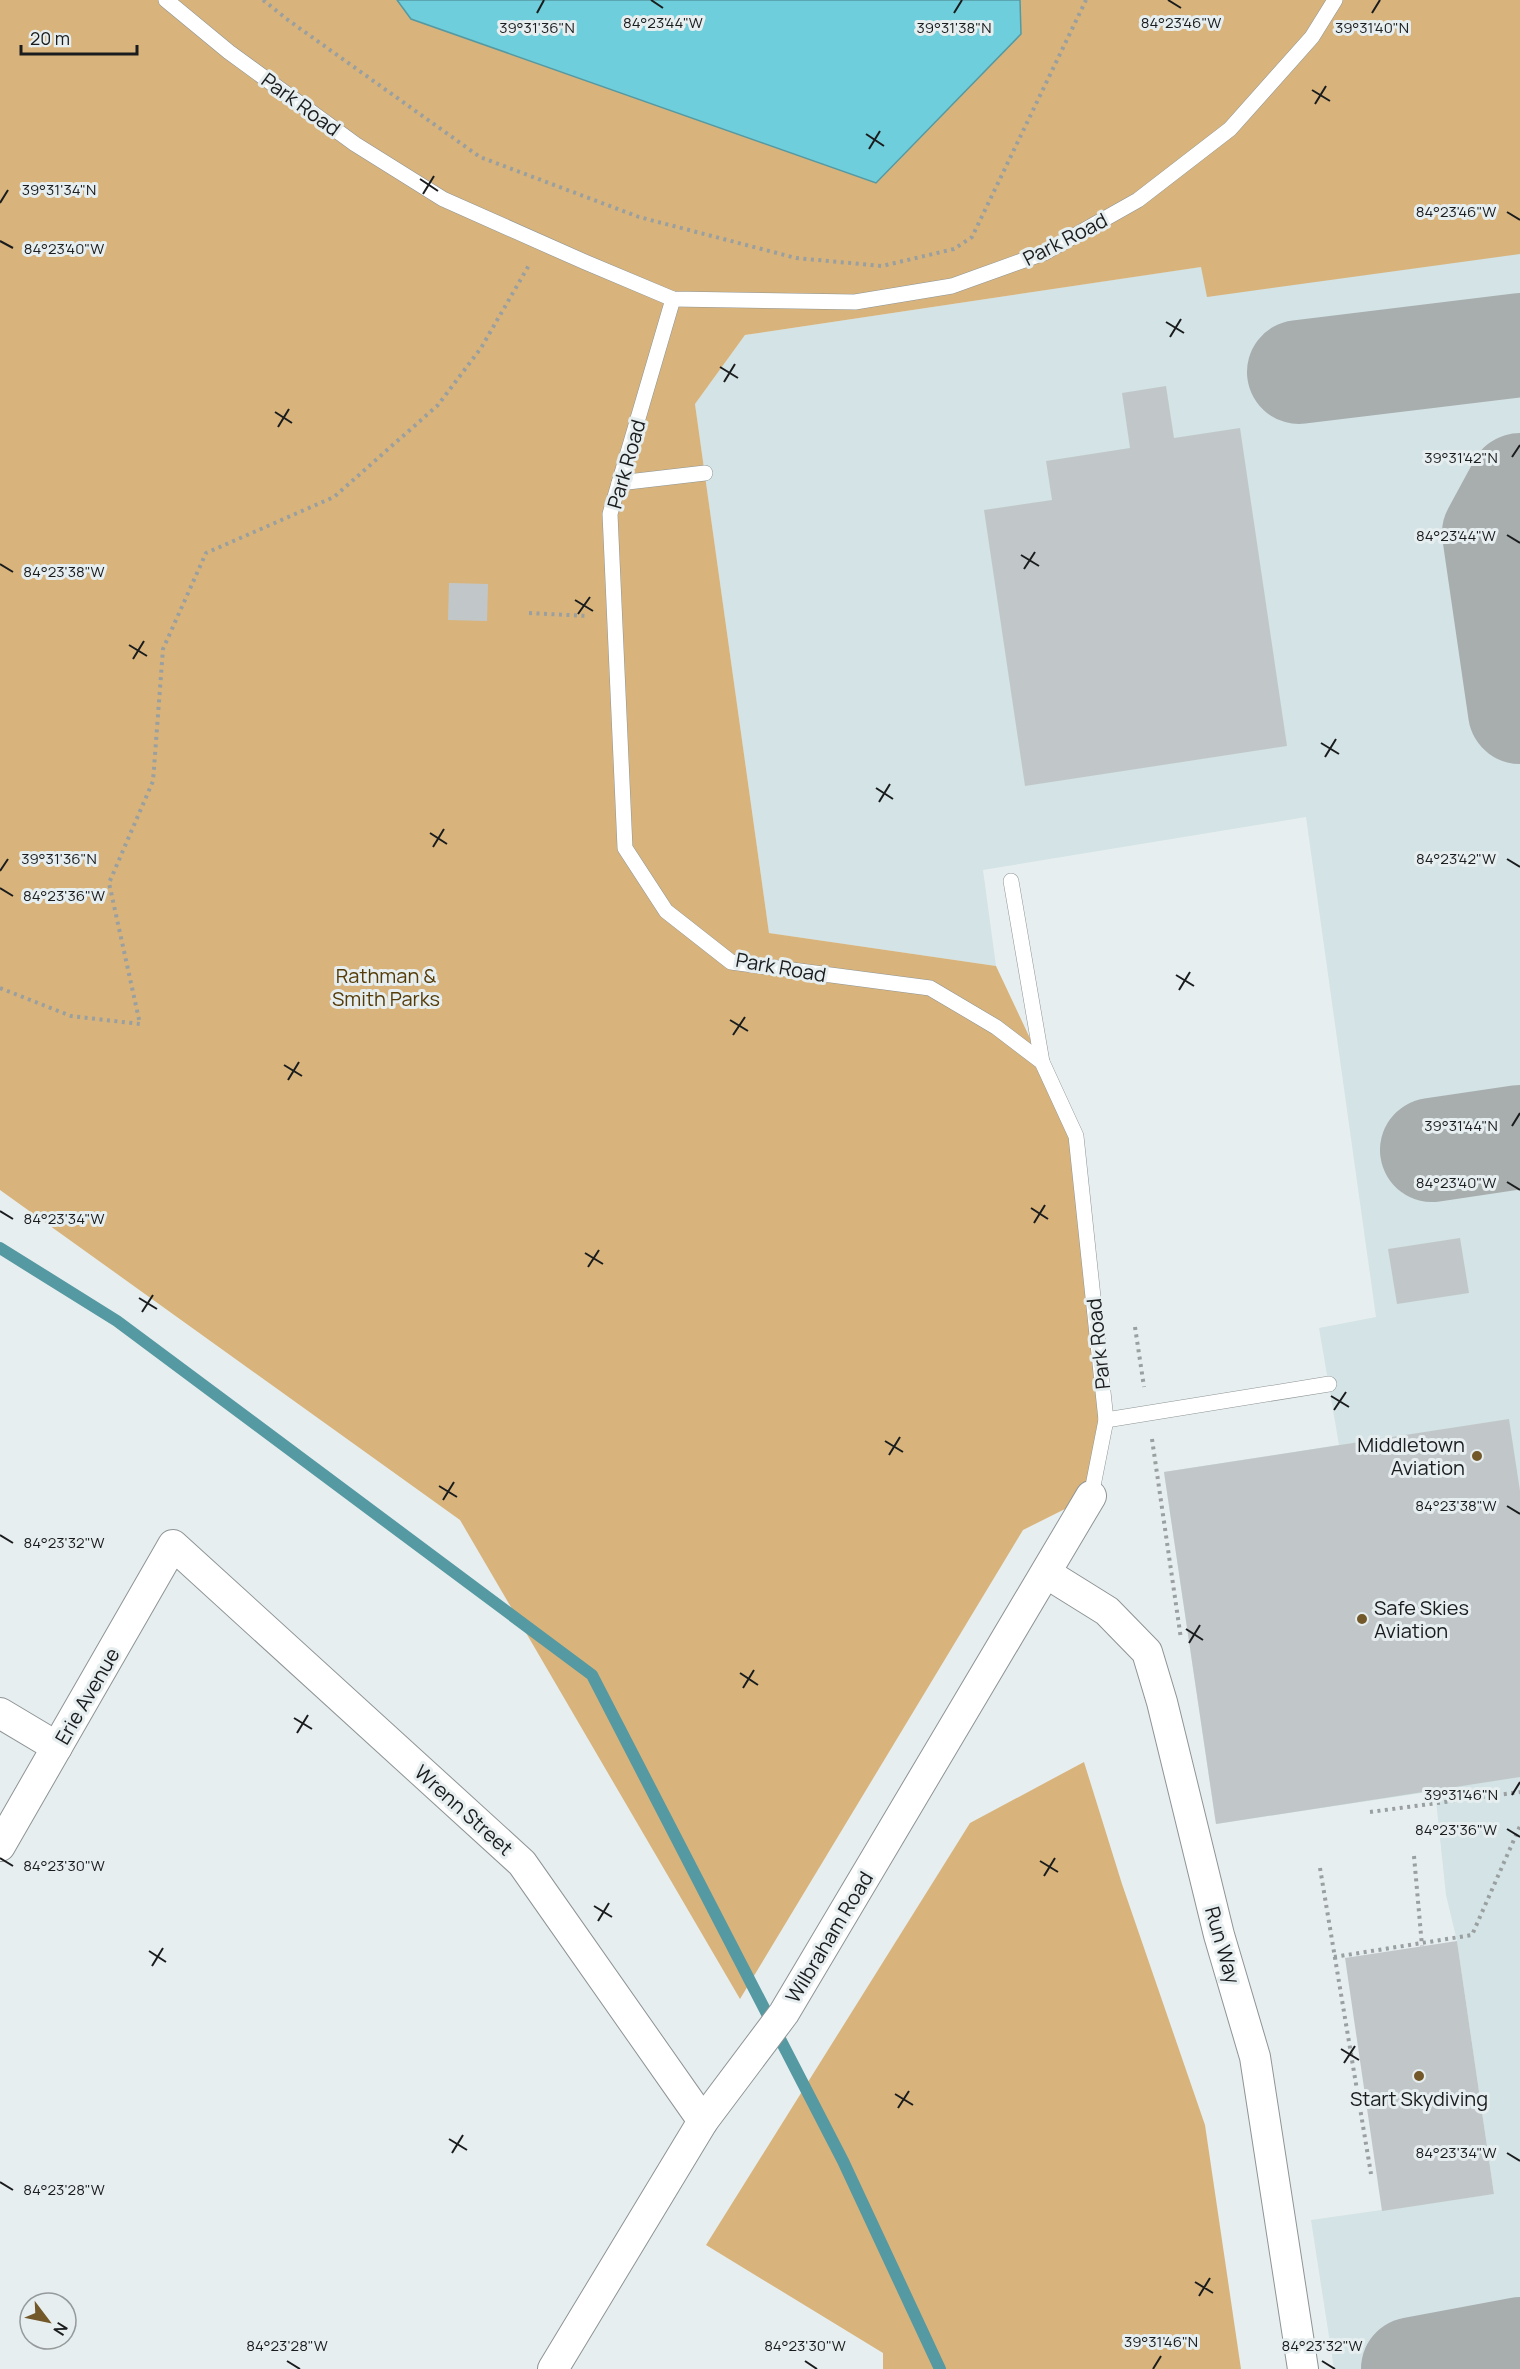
<svg xmlns="http://www.w3.org/2000/svg" width="1520" height="2369" viewBox="0 0 1520 2369" font-family="Manrope,sans-serif">
<style>
.built{fill:#d3e3e6}
.green{fill:#d8b47c}
.water{fill:#6ecedb;stroke:#5599a2;stroke-width:1.5}
.lines{fill:none;stroke-linecap:round;stroke-linejoin:round}
.stream{stroke:#5599a2;stroke-width:12}
.taxiway{stroke:#a8adae;stroke-width:104}
.building{fill:#c1c7c8}
.service-casing{stroke:#8e9495;stroke-width:16}
.minor-casing{stroke:#8e9495;stroke-width:32}
.path{stroke:#9a9fa0;stroke-width:4;stroke-dasharray:3 4.5;stroke-linecap:butt}
.service{stroke:#fff;stroke-width:15}
.minor{stroke:#fff;stroke-width:30}
.ticks{fill:none;stroke:#1a1c1d;stroke-width:2}
.poi-dot{fill:#73582a;stroke:#e7eeef;stroke-width:2}
.labels{text-anchor:middle;dominant-baseline:central;stroke-width:6;stroke-linejoin:round;paint-order:stroke}
.street-label{font-size:20px;fill:#1a1c1d;stroke:#e7eeef}
.park-label{font-size:20px;fill:#553b07;stroke:#e7eeef}
.poi-label{font-size:20px;fill:#1a1c1d;stroke:#e7eeef;text-anchor:end}
.ticks-label{font-size:15px;text-anchor:middle;fill:#1a1c1d;stroke:#e7eeef;stroke-width:6;stroke-linejoin:round;paint-order:stroke}
</style>
<rect width="100%" height="100%" fill="#e7eeef"/>
<path class="built" d="M1520,219v2150h-186l-23,-149 183,-26 -37,-253 -11,-46 -11,-104 -219,33 -52,-352 175,-27 -20,-117 57,-11 -70,-500 -323,53 13,96 -227,-33 -74,-529 50,-69z"/>
<g class="green">
<path d="M0,0h1520v254l-313,43 -6,-30 -456,68 -50,69 74,529 227,33 80,170 30,284 -15,76 -68,34 -283,469 -280,-479 -460,-330z"/>
<path d="M1084,1762l38,122 83,241 36,244h-358v-16l-177,-108 264,-422z"/>
</g>
<path class="water" d="M397,0h623l1,34 -145,149 -465,-164z"/>
<g class="lines">
<path class="stream" d="M0,1248l117,73 475,354 251,486 97,208"/>
<g class="taxiway">
<path d="M1299,372l221,-27"/>
<path d="M1520,485l-26,48 26,179"/>
<path d="M1432,1150l88,-13"/>
<path d="M1413,2369l107,-20"/>
</g>
</g>
<g class="building">
<path d="M1166,386l8,52 66,-10 47,318 -262,40 -41,-276 68,-10 -6,-39 84,-13 -8,-55z"/>
<path d="M449,583l39,1 -1,37 -39,-1z"/>
<path d="M1460,1238l9,55 -72,11 -9,-55z"/>
<path d="M1509,1419l11,72v286l-304,47 -52,-352z"/>
<path d="M1457,1941l37,253 -112,17 -37,-253z"/>
</g>
<g class="lines">
<g class="service-casing">
<g id="service">
<path d="M166,0l63,52 126,92 88,55 142,63 88,37 182,3 97,-16 92,-33 94,-53 92,-71 82,-92 23,-37"/>
<path d="M673,299l-63,215 15,334 41,63 65,51 199,26 66,39 46,35 34,74 30,284 -15,76"/>
<path d="M619,483l86,-10"/>
<path d="M1011,881l31,181"/>
<path d="M1106,1420l223,-36"/>
</g>
</g>
<g class="minor-casing">
<g id="minor">
<path d="M1046,1573l61,38 40,41 15,50 57,233 36,122 48,312"/>
<path d="M0,1713l57,34"/>
<path d="M0,1846l173,-301 349,318 181,258"/>
<path d="M553,2369l150,-248 81,-108 307,-517"/>
</g>
</g>
<g class="path">
<path d="M263,0l25,20 192,137 159,60 157,41 86,8 72,-17 18,-12 114,-237"/>
<path d="M529,613l58,3"/>
<path d="M0,988l71,28 69,8 -31,-141 44,-102 10,-132 43,-96 128,-56 104,-92 43,-57 48,-83"/>
<path d="M1135,1327l9,60"/>
<path d="M1152,1439l29,200"/>
<path d="M1370,1812l150,-20"/>
<path d="M1414,1856l8,90"/>
<path d="M1320,1868l51,306"/>
<path d="M1334,1957l138,-22 48,-109"/>
</g>
<use href="#service" class="service"/>
<use href="#minor" class="minor"/>
</g>
<path class="ticks" d="M651,0l12,8M1168,0l13,8M537,13l7,-13M954,13l8,-13M1372,13l8,-13M1312,90l18,11M1315,104l11,-18M866,134l18,12M869,149l11,-18M420,179l18,12M423,194l11,-18M0,203l8,-13M1507,212l13,8M0,241l13,7M1166,322l18,11M1170,337l11,-18M720,367l18,11M724,382l11,-18M275,412l17,11M278,427l11,-18M1512,457l8,-12M1507,535l13,8M1021,555l18,11M0,564l13,8M1024,569l11,-17M575,600l18,11M578,614l12,-17M129,645l18,11M133,659l11,-18M1321,743l18,11M1325,757l11,-18M876,788l17,11M879,802l11,-18M430,833l17,11M433,847l11,-18M1507,859l13,8M0,871l8,-12M0,888l13,8M1176,975l18,11M1179,990l11,-18M730,1020l18,11M733,1035l12,-18M284,1065l18,11M288,1080l11,-18M1512,1126l8,-13M1507,1182l13,8M1031,1208l17,11M0,1211l13,8M1034,1223l11,-18M585,1253l18,11M588,1267l11,-17M139,1298l18,11M142,1312l11,-17M1331,1396l18,11M1334,1410l12,-18M885,1441l18,11M889,1455l11,-18M439,1486l18,11M443,1500l11,-18M1507,1506l13,8M0,1535l13,8M1186,1629l17,11M1189,1643l11,-18M740,1673l18,12M743,1688l11,-18M294,1718l18,11M297,1733l11,-18M1512,1795l8,-13M1507,1829l13,8M0,1858l13,8M1040,1861l18,11M1044,1876l11,-18M594,1906l18,11M598,1921l11,-18M149,1951l17,11M152,1966l11,-18M1341,2049l18,11M1344,2063l11,-17M895,2094l18,11M898,2108l11,-17M449,2139l18,11M452,2153l11,-18M1507,2153l13,8M0,2182l13,8M1195,2282l18,11M1199,2296l11,-18M287,2361l13,8M805,2361l12,8M1322,2361l13,8M1153,2369l8,-13"/>
<g class="poi-dot">
<circle cx="1477" cy="1456" r="6"/>
<circle cx="1362" cy="1619" r="6"/>
<circle cx="1419" cy="2076" r="6"/>
</g>
<g class="labels">
<g class="street-label">
<text transform="translate(301 104) rotate(36)">Park Road</text>
<text transform="translate(1065 239) rotate(-27)">Park Road</text>
<text transform="translate(626 464) rotate(-74)">Park Road</text>
<text transform="translate(781 967) rotate(10)">Park Road</text>
<text transform="translate(1098 1344) rotate(-96)">Park Road</text>
<text transform="translate(87 1696) rotate(-60)">Erie Avenue</text>
<text transform="translate(464 1810) rotate(42)">Wrenn Street</text>
<text transform="translate(829 1937) rotate(-59)">Wilbraham Road</text>
<text transform="translate(1223 1945) rotate(74)">Run Way</text>
</g>
<g class="park-label">
<text x="386" y="975">Rathman &amp;<tspan x="386" dy="23">Smith Parks</tspan></text>
</g>
<g class="poi-label">
<text x="1465" y="1444">Middletown<tspan x="1465" dy="23">Aviation</tspan></text>
<text x="1374" y="1607" text-anchor="start">Safe Skies<tspan x="1374" dy="23">Aviation</tspan></text>
<text x="1419" y="2098" text-anchor="middle">Start Skydiving</text>
</g>
</g>
<g class="ticks-label">
<text x="663" y="28">84°23'44"W</text>
<text x="1181" y="28">84°23'46"W</text>
<text x="537" y="33">39°31'36"N</text>
<text x="954" y="33">39°31'38"N</text>
<text x="1372" y="33">39°31'40"N</text>
<text x="59" y="195">39°31'34"N</text>
<text x="1456" y="217">84°23'46"W</text>
<text x="64" y="254">84°23'40"W</text>
<text x="1461" y="463">39°31'42"N</text>
<text x="1456" y="541">84°23'44"W</text>
<text x="64" y="577">84°23'38"W</text>
<text x="59" y="864">39°31'36"N</text>
<text x="1456" y="864">84°23'42"W</text>
<text x="64" y="901">84°23'36"W</text>
<text x="1461" y="1131">39°31'44"N</text>
<text x="1456" y="1188">84°23'40"W</text>
<text x="64" y="1224">84°23'34"W</text>
<text x="1456" y="1511">84°23'38"W</text>
<text x="64" y="1548">84°23'32"W</text>
<text x="1461" y="1800">39°31'46"N</text>
<text x="1456" y="1835">84°23'36"W</text>
<text x="64" y="1871">84°23'30"W</text>
<text x="1456" y="2158">84°23'34"W</text>
<text x="64" y="2195">84°23'28"W</text>
<text x="1161" y="2347">39°31'46"N</text>
<text x="287" y="2351">84°23'28"W</text>
<text x="805" y="2351">84°23'30"W</text>
<text x="1322" y="2351">84°23'32"W</text>
</g>
<g transform="translate(48 2321) rotate(122)"><circle r="28" fill="#e7eeef" stroke="#959a9b" stroke-width="1.5"/>
<path d="M0-4.5L10 22L0 15L-10 22Z" fill="#73582a"/>
<text y="-9" font-size="16" font-weight="bold" text-anchor="middle" fill="#1a1c1d">N</text>
</g>
<path d="M21 45v9h116v-9" fill="none" stroke="#1a1c1d" stroke-width="3"/>
<text x="30" y="45" font-size="18" fill="#1a1c1d" stroke="#e7eeef" stroke-width="4.5" paint-order="stroke">20 m</text>
</svg>
